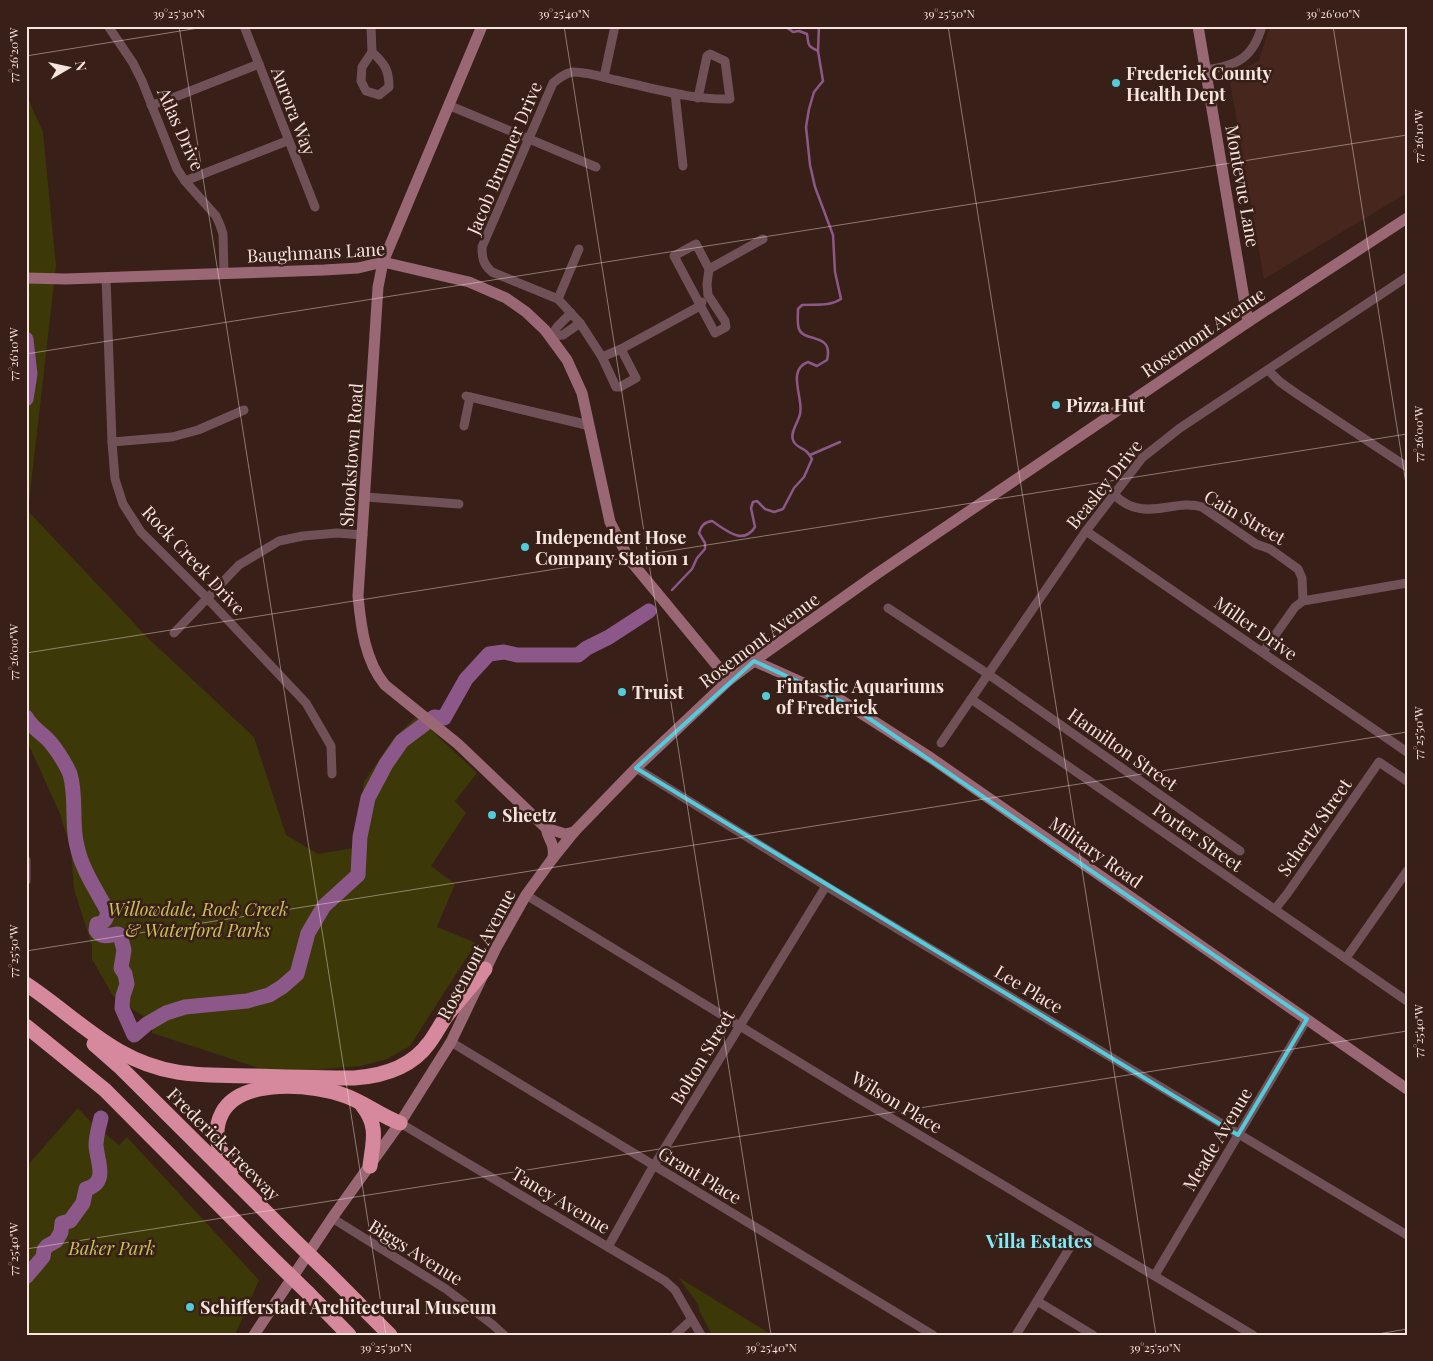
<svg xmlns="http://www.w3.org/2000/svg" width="1433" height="1361" viewBox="0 0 1433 1361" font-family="'Playfair Display',serif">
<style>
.built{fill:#46261d}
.green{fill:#3c3808}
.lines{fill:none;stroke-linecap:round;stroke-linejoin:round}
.stream{stroke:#8c5889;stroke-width:2.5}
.river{stroke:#8c5889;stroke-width:15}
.street{stroke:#705158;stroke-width:9}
.secondary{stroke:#996874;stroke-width:11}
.highway{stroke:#d6899d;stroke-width:15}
.highway-bridge{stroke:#d6899d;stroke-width:15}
.marked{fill:none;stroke:#53cbda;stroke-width:4;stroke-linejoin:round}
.ticks{fill:none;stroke:#f6e4df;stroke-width:1;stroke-opacity:0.45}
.poi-dot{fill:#53cbda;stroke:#381f17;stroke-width:2}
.labels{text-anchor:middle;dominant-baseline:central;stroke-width:5;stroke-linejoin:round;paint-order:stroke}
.poi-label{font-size:18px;font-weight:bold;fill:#f6e4df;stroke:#381f17;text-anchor:start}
.street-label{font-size:18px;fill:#f6e4df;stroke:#381f17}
.park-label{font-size:18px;font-style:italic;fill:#cac259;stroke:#381f17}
.neighbourhood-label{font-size:19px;font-weight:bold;fill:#80eaf8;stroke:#381f17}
.neatline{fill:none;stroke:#f6e4df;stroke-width:2}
.ticks-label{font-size:12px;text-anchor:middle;fill:#f6e4df}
</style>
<rect width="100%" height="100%" fill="#381f17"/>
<path class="built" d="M1270,26h137v167l-143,86 -35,-203 9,-3 21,-13z"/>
<g class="green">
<path d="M26,99l3,2 14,31 13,134 -28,245 121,128 105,98 32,98 32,19 35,-6 11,-66 29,-43 22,-21 8,-2 58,50 -49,-35 45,42 -22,28 11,12 -35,53 24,18 -18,43 39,16 -66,103 -23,13 -26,7 -87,7 -122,-40v-11l-39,-26 -21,-37v-13l-18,-57 -3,-39 -11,-36 -29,-64 -5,-8z"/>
<path d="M78,1108l12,13 29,24 8,-8 132,143 -24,55h-209v-168z"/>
<path d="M678,1277l94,58h-60l-12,-23 -2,-8z"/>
</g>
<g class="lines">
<g class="stream">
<path d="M785,26l8,6 6,-1 8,3c2,11 -1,11 11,17"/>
<path d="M26,312l2,-17"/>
<path d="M810,455l30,-13"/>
<path d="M672,590l20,-21 5,-11 8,-9v-6l-6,-10c2,-7 5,-11 13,-12 14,9 31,25 43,6l-4,-19 2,-6 4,-1 8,8 9,3 9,-3 11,-21 10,-11 8,-18c-2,-3 -3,-5 -5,-7 -4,-4 -12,-5 -14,-12 -3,-8 5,-17 7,-26 4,-16 -14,-44 8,-52l9,4 10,-6c7,-28 -23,-17 -28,-31 -2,-5 -1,-14 -1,-20l4,-4c14,-1 27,2 39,-6l-6,-27 -2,-37 -18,-48 -5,-22 -4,-38 3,-18 5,-17 9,-11 -5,-30 1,-25"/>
</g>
<g class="river">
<path d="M26,339l4,35 -4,25"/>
<path d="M26,717c5,9 11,13 18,19 9,7 22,28 26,38 7,23 1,49 7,72 5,24 20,45 31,66 -2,7 -3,11 -11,12l-1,6c6,9 13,5 22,4l2,1 4,15 -3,18 4,6 2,10 -4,12 -1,12 12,27 13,-11 19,-11 19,-6 62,-6 22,-6 13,-8 15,-13 11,-41 16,-27 34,-31 2,-38 8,-39 18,-34 16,-23 32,-24 10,1 22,-39 23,-25 15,-2 13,3h61l9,-7 22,-11 40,-26"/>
<path d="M26,1277l17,-20 1,-7 3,-4 9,-5 5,-9 1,-9 8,-2 13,-18 3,-14c23,-7 11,-27 10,-44 0,-9 3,-18 5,-27"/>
</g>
<g class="street">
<path d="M108,26l25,37 9,18 35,88 8,12 31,35 4,9 3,9 1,40"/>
<path d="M244,26l71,181"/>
<path d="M371,26l1,26 -10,15 -1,14 5,10 13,4 10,-8c0,-17 -4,-23 -17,-35"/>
<path d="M1205,70c32,-4 48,-12 57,-44"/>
<path d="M604,77l11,-51"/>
<path d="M675,93l8,73"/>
<path d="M151,105l14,-4 94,-37"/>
<path d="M448,105l148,62"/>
<path d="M185,181l102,-40"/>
<path d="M696,244l13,25 -2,15 1,11 17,26 1,6 -11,6 -41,-77z"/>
<path d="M709,269l54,-30"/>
<path d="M106,277l6,165 3,37 8,25 18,28 66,66 99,105 25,43 1,28"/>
<path d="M558,299l21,-50"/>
<path d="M551,336l12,-1 17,-12"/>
<path d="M551,336l6,-9 14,-14"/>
<path d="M621,349l15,29 -16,9h-4l-14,-30 -22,-34 -22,-24 -66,-27c-9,-8 -10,-14 -10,-25l71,-164c6,-5 12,-10 20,-11 14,0 30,5 42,8 38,8 76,20 115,19l-5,-38 -15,-7 -3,2 -9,42"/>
<path d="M602,357l19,-8 79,-43 2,-4"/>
<path d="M1268,370l12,12 17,12 110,73"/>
<path d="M470,397l111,26 8,3 -119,-29 -4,-1 4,1"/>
<path d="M464,426l6,-29"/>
<path d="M112,442l60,-5 26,-7 46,-20"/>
<path d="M1114,495c7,6 15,12 24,13 22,5 43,-8 64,-1l54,37 14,5 28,20 4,9 1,23"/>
<path d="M366,497l93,7"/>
<path d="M1086,531l321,221"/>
<path d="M888,608l100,66 252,177"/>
<path d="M174,633l65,-68 40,-24 24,-5 34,-3 26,2"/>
<path d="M1263,652l32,-45 8,-6 104,-18"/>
<path d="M971,699l436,302"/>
<path d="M941,743l145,-212 56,-73 38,-30 227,-151"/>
<path d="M636,768l190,118 581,349"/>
<path d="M26,860v21"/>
<path d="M526,895l325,199 402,241"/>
<path d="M1275,909l12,-15 92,-132 28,19"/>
<path d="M1346,958l61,-87"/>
<path d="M451,1042l482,293"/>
<path d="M400,1123l265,158 10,9 26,45"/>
<path d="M332,1218l114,71 47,36 11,10"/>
<path d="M608,1247l42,-75 176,-286"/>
<path d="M1155,1275l152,-256"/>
<path d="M1037,1301l56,34"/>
<path d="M675,1335l16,-15"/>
<path d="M1016,1335l64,-104"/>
</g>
<g class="secondary">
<path d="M482,26l-99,236 -5,25 -20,309c3,31 7,65 27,89l73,59 88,84 19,6 9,-2"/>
<path d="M1198,26l50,296"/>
<path d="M26,278l40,1 258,-9 34,-2 25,-6 86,20 37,16 20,14 19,18 22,30 15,33 28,129 19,37 100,121"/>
<path d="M754,661l85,38 92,59 476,331"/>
<path d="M546,828c2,13 9,13 7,30"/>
<path d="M254,1335l78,-117 68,-95 51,-81 45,-94 30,-53 27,-37 21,-26 62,-64 93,-88 25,-19 124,-88 370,-251 159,-104"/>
</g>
<g class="highway">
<path d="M26,984c32,21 60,48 93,67 47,27 84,24 136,25 33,1 66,2 99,2 29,-2 57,-10 75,-35 7,-9 12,-20 19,-29 12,-15 25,-30 37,-45"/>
<path d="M26,1026l79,64 165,166"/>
<path d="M94,1044l25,22 167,166"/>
<path d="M362,1105c17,21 11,36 8,61"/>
<path d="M232,1169c-13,-17 -21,-34 -10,-56 19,-36 93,-29 124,-17 19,7 35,20 54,27"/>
<path d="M325,1270l65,65"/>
<path d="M308,1293l41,42"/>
</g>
<g class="highway-bridge">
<path d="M286,1232l39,38"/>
<path d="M270,1256l38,37"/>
</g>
</g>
<path class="marked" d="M754,661l97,45 456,313 -69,116 -602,-367z"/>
<path class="ticks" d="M179,26l207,1309M564,26l207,1309M948,26l208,1309M1333,26l74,464M26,56l185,-30M26,354l1381,-219M26,653l1381,-219M26,951l1381,-219M26,1249l1381,-218M1372,1335l35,-6"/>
<g class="poi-dot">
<circle cx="1116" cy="83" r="5"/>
<circle cx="1056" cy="405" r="5"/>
<circle cx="525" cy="547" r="5"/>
<circle cx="622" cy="692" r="5"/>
<circle cx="766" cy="696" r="5"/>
<circle cx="492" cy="815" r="5"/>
<circle cx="190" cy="1307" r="5"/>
</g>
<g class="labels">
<g class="poi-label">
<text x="1126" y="73">Frederick County<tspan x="1126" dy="21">Health Dept</tspan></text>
<text x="1066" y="405">Pizza Hut</text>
<text x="535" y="537">Independent Hose<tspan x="535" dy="21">Company Station 1</tspan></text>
<text x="776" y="686">Fintastic Aquariums<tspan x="776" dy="21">of Frederick</tspan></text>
<text x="632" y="692">Truist</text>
<text x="502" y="815">Sheetz</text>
<text x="200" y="1307">Schifferstadt Architectural Museum</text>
</g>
<g class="street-label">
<text transform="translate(294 111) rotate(69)">Aurora Way</text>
<text transform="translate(181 129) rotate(66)">Atlas Drive</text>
<text transform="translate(504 158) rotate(-67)">Jacob Brunner Drive</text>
<text transform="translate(1243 186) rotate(80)">Montevue Lane</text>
<text transform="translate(316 252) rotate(-3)">Baughmans Lane</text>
<text transform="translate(1203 332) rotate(-34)">Rosemont Avenue</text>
<text transform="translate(351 455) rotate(-86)">Shookstown Road</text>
<text transform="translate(1104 484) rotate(-51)">Beasley Drive</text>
<text transform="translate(1245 517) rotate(30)">Cain Street</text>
<text transform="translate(194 560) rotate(47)">Rock Creek Drive</text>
<text transform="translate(1256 628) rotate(35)">Miller Drive</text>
<text transform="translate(759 640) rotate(-37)">Rosemont Avenue</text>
<text transform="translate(1123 749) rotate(35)">Hamilton Street</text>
<text transform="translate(1314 827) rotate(-55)">Schertz Street</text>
<text transform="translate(1198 837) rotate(35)">Porter Street</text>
<text transform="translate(1096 852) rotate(35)">Military Road</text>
<text transform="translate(476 954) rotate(-62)">Rosemont Avenue</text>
<text transform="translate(1029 989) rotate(31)">Lee Place</text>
<text transform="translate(702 1057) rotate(-59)">Bolton Street</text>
<text transform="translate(897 1102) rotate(31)">Wilson Place</text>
<text transform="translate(1217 1139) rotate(-59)">Meade Avenue</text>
<text transform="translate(224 1144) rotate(45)">Frederick Freeway</text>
<text transform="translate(700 1175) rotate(31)">Grant Place</text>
<text transform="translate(561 1200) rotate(31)">Taney Avenue</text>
<text transform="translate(416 1252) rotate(32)">Biggs Avenue</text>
</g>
<g class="park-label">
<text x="198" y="909">Willowdale, Rock Creek<tspan x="198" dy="21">&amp; Waterford Parks</tspan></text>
<text x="112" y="1248">Baker Park</text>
</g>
<g class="neighbourhood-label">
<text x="1039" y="1240">Villa Estates</text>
</g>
</g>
<rect width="1433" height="1361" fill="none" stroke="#381f17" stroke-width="55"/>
<g transform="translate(68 68) rotate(81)" stroke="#381f17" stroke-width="4" paint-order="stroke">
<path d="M0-4L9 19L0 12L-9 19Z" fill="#f6e4df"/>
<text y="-8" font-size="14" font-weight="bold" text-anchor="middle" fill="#f6e4df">N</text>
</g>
<rect x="28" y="28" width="1378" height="1306" class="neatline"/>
<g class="ticks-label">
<text x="179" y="18">39°25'30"N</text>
<text x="564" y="18">39°25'40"N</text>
<text x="949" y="18">39°25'50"N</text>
<text x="1333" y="18">39°26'00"N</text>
<text transform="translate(14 55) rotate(-90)" y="4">77°26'20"W</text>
<text transform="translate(1419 136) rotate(-90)" y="4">77°26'10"W</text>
<text transform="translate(14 354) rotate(-90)" y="4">77°26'10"W</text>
<text transform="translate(1419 434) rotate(-90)" y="4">77°26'00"W</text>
<text transform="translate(14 652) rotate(-90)" y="4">77°26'00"W</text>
<text transform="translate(1419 733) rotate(-90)" y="4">77°25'50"W</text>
<text transform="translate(14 951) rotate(-90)" y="4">77°25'50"W</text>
<text transform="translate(1419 1031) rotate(-90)" y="4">77°25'40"W</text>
<text transform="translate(14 1249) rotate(-90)" y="4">77°25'40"W</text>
<text x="386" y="1352">39°25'30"N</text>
<text x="771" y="1352">39°25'40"N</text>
<text x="1155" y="1352">39°25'50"N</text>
</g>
</svg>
